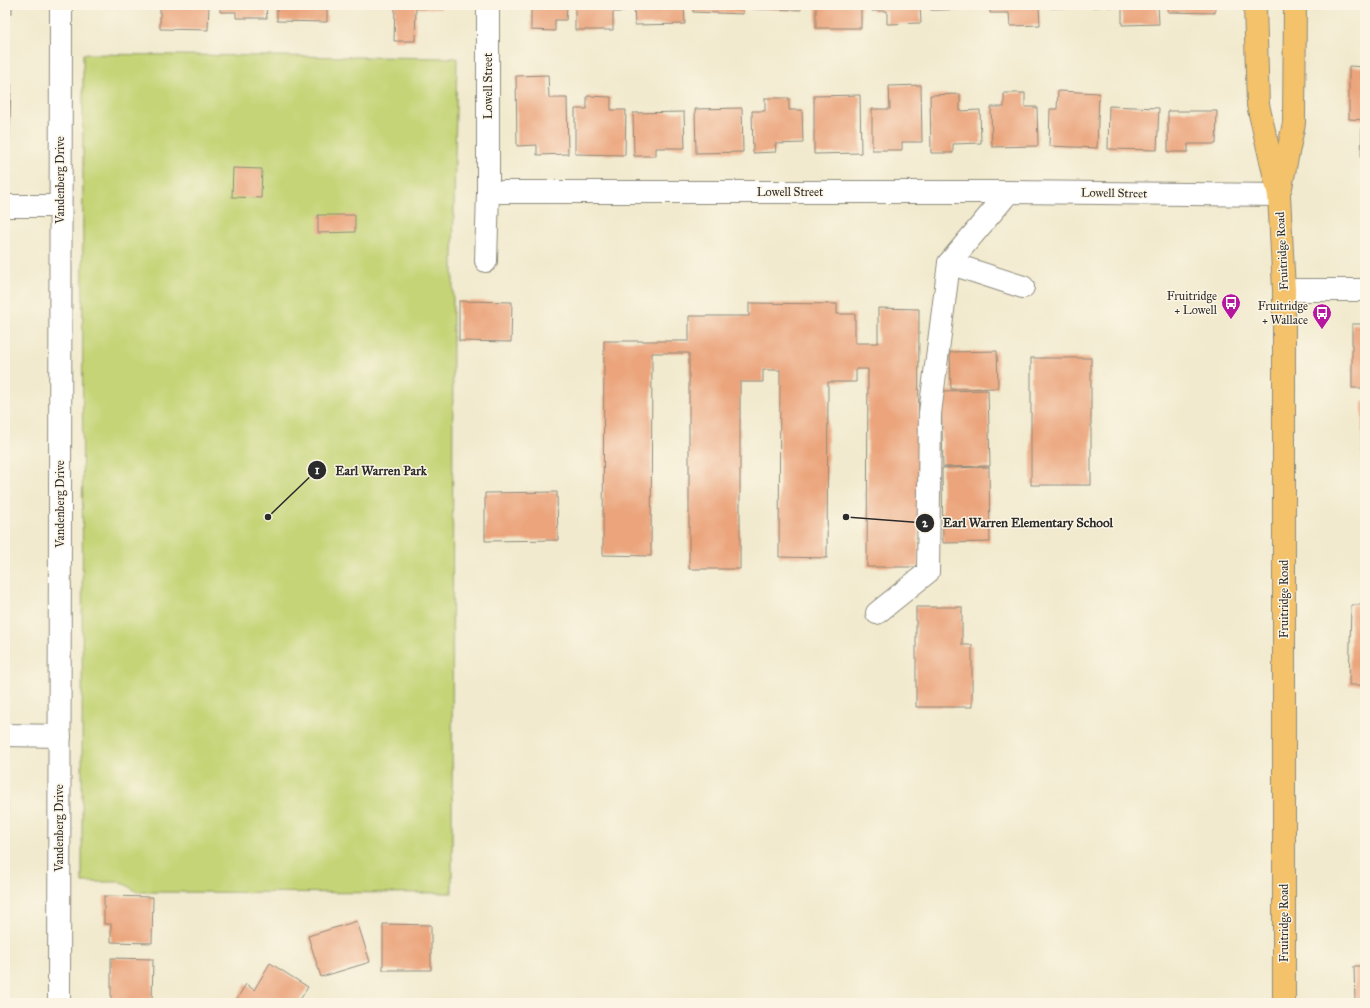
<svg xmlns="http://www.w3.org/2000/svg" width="1370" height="1008" viewBox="0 0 1370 1008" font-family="'IM FELL Great Primer',serif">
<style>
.green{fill:#c4d476;stroke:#788050}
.building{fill:#eba47b}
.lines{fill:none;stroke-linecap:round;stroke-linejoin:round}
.minor-casing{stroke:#8e8a7c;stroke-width:24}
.major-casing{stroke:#8e8a7c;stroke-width:24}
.minor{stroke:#fff;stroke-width:22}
.major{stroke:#f3c26a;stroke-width:22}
.labels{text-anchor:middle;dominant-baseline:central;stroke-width:3;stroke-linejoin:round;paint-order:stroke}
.street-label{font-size:12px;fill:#2b2b2b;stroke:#fcf5e5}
.poi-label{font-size:12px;fill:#2b2b2b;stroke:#fcf5e5;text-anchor:end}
.leader{fill:none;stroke:#2b2b2b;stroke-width:1.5}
.callout-dot{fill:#2b2b2b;stroke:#fcf5e5;stroke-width:1.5}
.mark-label{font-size:12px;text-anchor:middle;font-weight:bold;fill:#fff}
.callout-label{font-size:13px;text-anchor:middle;font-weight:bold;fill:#2b2b2b;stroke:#fcf5e5;stroke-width:3;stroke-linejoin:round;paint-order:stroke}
</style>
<rect width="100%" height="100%" fill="#fcf5e5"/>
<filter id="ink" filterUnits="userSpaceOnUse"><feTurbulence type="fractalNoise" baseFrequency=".025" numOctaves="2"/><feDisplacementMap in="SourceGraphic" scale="8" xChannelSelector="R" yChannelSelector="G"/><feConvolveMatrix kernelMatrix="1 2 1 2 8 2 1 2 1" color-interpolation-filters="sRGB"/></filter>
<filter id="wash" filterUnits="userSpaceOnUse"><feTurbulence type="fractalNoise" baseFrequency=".012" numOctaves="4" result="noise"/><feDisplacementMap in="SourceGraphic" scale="16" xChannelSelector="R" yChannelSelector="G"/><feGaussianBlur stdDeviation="0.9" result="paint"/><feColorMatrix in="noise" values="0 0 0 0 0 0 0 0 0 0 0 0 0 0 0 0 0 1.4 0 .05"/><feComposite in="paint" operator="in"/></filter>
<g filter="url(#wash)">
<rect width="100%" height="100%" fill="#f1eace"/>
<path class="green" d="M83,54l374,4 -4,200 -1,635 -315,-1 -15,-10h-40z"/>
<g id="blocks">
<g class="building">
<rect x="5" y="5" width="7" height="8"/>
<path d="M101,5h49v3l-49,-1z"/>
<path d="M160,5h49l-1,25 -48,-1z"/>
<path d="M220,5h46l1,13h-31v-6h-16z"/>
<path d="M277,5h50v17l-50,-1z"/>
<path d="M395,5h46v4l-25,-1 -1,33h-21z"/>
<path d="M516,5h51l-1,15h-11v11l-24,-1v-22l-15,-1z"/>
<path d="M575,5h48v7h-10v18h-38z"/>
<path d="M634,5h50l1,19 -50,1z"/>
<path d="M693,5h50v9l-50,-2z"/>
<path d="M753,5h48v5l-48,-1z"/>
<rect x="816" y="5" width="45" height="23"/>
<path d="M872,5h48l1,18 -34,1v-13h-15z"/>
<path d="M931,5h50v4l-50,1z"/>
<path d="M990,5h49l1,20 -30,1 -1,-13h-19z"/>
<path d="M1050,5h50v2l-50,1z"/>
<path d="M1108,5h50l1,19 -37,1v-18h-14z"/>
<path d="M1168,5h47v8l-47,-1z"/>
<path d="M1349,66l16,1v53l-16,-1z"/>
<path d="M548,75l1,23h18l1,56 -31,1v-10l-20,1 -1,-70z"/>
<path d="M5,84h6l-2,70h-4z"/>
<path d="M921,85l1,57h-20v8h-30v-41h18l-1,-23z"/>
<path d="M1058,91l41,2 -2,55 -48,-2 1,-37h7z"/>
<path d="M1004,93h21v14h12l1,39 -46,1 -1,-40h13z"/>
<path d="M960,94v17l20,-1 1,33 -28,1v9h-22l-1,-58z"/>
<path d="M860,95l1,58 -47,1v-58z"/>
<path d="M587,96l24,1v13h15l-1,45 -50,-1v-45h12z"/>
<path d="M765,98h24v12h13l1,33 -28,1 1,8 -23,1 -1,-42h13z"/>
<path d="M1109,106l50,2 -2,42 -49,-1z"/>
<path d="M742,108l1,44 -47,1 -1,-44z"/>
<path d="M1168,111h49l-1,33h-28v8h-20z"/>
<path d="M684,112l1,36h-29v8h-22l-1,-43z"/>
<path d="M1362,124h3v35h-4z"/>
<path d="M233,168l29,1 -1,29 -29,-1z"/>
<path d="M318,215h37v17l-37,1z"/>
<path d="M459,301l53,1 -1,40 -52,-1z"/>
<path d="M749,303l88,1v10h18v29h23v-35l41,1 -1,258h-51l1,-198h-12v13h-28l-1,176 -48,-1 1,-187h-17v12h-23v187h-51v-216h-37l-1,203 -48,-1 1,-214h85v-25h60z"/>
<rect x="1352" y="324" width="13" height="64"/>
<path d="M997,351l1,37 -47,1 -1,-37z"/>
<rect x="1031" y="358" width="60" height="127"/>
<path d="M988,390l2,76 -47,1 -2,-76z"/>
<rect x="1362" y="401" width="3" height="47"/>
<path d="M989,467l1,75 -47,1 -1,-75z"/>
<path d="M557,492l1,48 -73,1v-48z"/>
<path d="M1351,605h14v80h-16z"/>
<path d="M916,607h46v38h10v62h-56z"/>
<path d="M5,787h1l1,48h-2z"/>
<path d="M104,896l49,1 -1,46 -41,-1v-18h-7z"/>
<path d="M357,921l13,41 -49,15 -13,-41z"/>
<path d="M383,924l48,1v45h-48z"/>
<path d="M111,958l42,1 -1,44h-41z"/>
<path d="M270,963l38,24 -10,16 -63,-1 11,-18 8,6z"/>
<path d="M1354,966h11v37h-10z"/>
</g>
</g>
</g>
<g filter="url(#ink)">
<use href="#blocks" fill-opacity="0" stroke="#8e8a7c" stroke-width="1"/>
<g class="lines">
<g class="minor-casing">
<g id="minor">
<path d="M488,5v187h521l270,3"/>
<path d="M5,206h55"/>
<path d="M486,261l2,-69"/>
<path d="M949,263l74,24"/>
<path d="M1284,290h81"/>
<path d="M877,613l51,-41 2,-159 19,-150 60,-71"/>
<path d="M5,735l55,1"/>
<path d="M59,1003l2,-998"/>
</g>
</g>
<g class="major-casing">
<g id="major">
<path d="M1255,5l3,100 21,90 5,95v713"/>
<path d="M1281,187l13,-64 1,-118"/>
</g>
</g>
<use href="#minor" class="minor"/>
<use href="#major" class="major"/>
</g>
</g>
<defs>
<g id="bus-pin" transform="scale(1)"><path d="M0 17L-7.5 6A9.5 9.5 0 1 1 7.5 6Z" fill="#b5179e" stroke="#fcf5e5"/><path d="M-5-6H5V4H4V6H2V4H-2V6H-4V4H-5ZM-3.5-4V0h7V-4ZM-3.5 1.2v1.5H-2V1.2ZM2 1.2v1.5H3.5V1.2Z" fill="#fff"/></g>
</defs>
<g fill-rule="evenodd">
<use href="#bus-pin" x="1231" y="303"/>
<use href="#bus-pin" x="1322" y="313"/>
</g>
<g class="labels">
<g class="street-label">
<text transform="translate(488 86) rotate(-90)">Lowell Street</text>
<text transform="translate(60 180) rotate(-90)">Vandenberg Drive</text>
<text x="790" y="192">Lowell Street</text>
<text transform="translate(1114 193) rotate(1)">Lowell Street</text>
<text transform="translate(1282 251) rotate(-93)">Fruitridge Road</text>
<text transform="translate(60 504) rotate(-90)">Vandenberg Drive</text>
<text transform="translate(1284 599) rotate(-90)">Fruitridge Road</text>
<text transform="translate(59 828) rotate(-90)">Vandenberg Drive</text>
<text transform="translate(1284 923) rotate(-90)">Fruitridge Road</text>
</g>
<g class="poi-label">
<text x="1217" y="296">Fruitridge<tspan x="1217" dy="14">+ Lowell</tspan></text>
<text x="1308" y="306">Fruitridge<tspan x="1308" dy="14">+ Wallace</tspan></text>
</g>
</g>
<path class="leader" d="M268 517L317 470M846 517L925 523"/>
<g class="callout-dot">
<circle cx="268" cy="517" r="4"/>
<circle cx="846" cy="517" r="4"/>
<circle cx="317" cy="470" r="10"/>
<circle cx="925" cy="523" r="10"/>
</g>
<g class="mark-label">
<text x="317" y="474">1</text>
<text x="925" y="527">2</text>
</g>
<g class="callout-label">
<text x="381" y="475">Earl Warren Park</text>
<text x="1028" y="527">Earl Warren Elementary School</text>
</g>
<rect width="1370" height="1008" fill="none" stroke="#fcf5e5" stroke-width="20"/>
</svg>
